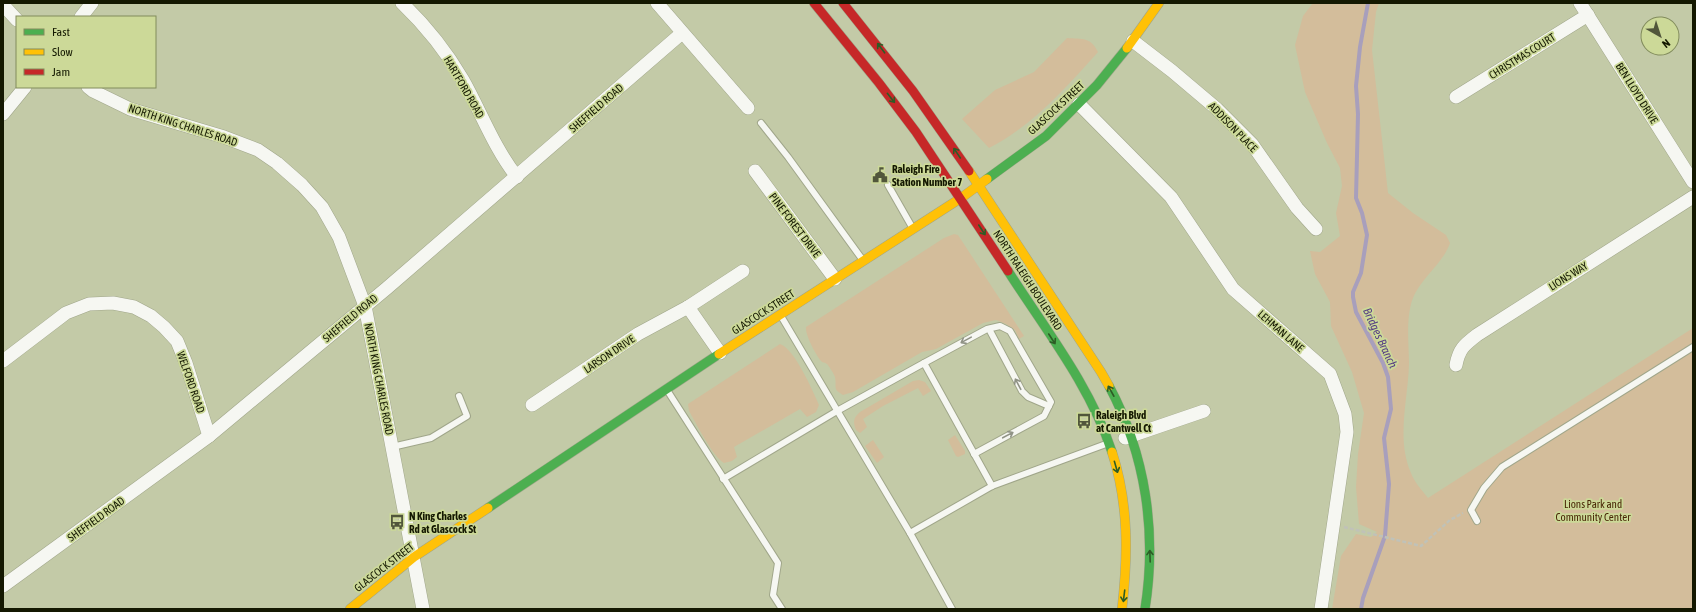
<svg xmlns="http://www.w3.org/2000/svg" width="1696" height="612" viewBox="0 0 1696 612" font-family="'Asap Condensed',sans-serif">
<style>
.green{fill:#d3bd9b}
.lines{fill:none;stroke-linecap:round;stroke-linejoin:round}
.stream{stroke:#a89fbc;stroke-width:4}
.lane-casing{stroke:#a0a68a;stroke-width:8}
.street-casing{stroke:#a0a68a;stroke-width:14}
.fast-casing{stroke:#a0a68a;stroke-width:10}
.slow-casing{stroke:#a0a68a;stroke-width:10}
.jam-casing{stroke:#a0a68a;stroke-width:10}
.path{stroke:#c0c2b8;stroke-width:2.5;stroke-dasharray:4 2;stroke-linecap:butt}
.lane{stroke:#f6f7f2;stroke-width:6}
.street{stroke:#f6f7f2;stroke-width:13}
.fast{stroke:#4caf50;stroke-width:9}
.slow{stroke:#ffc107;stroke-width:9}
.jam{stroke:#c62828;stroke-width:9}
.oneway{stroke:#2d5c25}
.oneway2{stroke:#909386}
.labels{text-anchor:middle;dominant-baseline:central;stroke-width:3.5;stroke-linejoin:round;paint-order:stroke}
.street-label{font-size:11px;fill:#141801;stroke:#ccd998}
.poi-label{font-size:11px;font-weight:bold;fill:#141801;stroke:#ccd998;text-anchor:start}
.park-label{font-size:11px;fill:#492606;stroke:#ccd998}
.water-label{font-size:12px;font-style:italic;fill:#563e83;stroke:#ccd998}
</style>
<rect width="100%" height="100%" fill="#c3caa7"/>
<g class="green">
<path d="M1313,3h66l-3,9 -4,38 16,143 25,20 33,22 4,8c-8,23 -32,36 -39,61 -5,20 -2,40 -2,60 -1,36 -13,75 2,109 3,9 11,17 17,25l265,-170v281h-361l9,-53 15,-22 15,3 6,-5 -18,-8 -3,-37 2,-33 6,-41 -12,-41 -21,-46 -1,-24 -15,-28 -5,-23 10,1 20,-16 -4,-23 6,-27 -2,-18 -13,-25 -22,-51 -10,-47 8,-29z"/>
<path d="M1067,38c15,1 24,-1 31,14 -31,35 -67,75 -109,96l-27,-29 33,-29 39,-18z"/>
<path d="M954,234l4,1 66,101 -5,3 -4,-9 -9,-6 -10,-4 -13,3 -47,26 -14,3 -69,40 -10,3c-11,-6 -6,-8 -8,-18 -1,-3 -6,-11 -8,-13 -4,-3 -3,0 -6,-3 -5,-6 -16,-26 -15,-34l138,-89z"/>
<path d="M780,344c14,4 33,47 39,61l-3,7 -9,5 -7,-8 -66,38 3,10 -5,4 -8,2c-11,-6 -28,-40 -35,-52l-1,-7z"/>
<path d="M919,380l6,2 6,9 -8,5 -5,-8 -35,18 -20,13 4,8 -7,6 -4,-3c-3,-8 -3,-12 4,-18l53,-31z"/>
<path d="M955,435l10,16v3l-7,3 -2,-1 -8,-16z"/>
<path d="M873,440l11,17 -7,6 -12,-17z"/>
</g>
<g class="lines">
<path class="stream" d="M1361,609l2,-11 22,-62 4,-52 -5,-46 7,-29 -3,-32 -5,-14 -27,-51 -3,-15v-5l8,-19 6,-38 -5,-22 -6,-15 2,-84 -2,-28 4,-39 8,-44"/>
<g class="lane-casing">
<g id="lane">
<path d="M761,123l27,34 74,102"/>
<path d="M888,185l24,42"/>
<path d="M781,316l129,217 82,-47 114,-42"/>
<path d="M989,329l33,62 6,6 21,9"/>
<path d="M924,363l63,-34 13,-3 10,5 41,71 -7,14 -70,38"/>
<path d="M667,390l111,173 -5,32 9,14"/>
<path d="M392,447l39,-9 36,-22 -8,-20"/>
<path d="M723,479l114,-68 87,-48 68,123"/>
<path d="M1477,521l-6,-11 13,-22 18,-21 191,-120"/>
<path d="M910,533l42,76"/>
</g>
</g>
<g class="street-casing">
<g id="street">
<path d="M402,3c24,23 44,48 61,77 18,32 31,68 54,97"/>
<path d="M657,3l91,105"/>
<path d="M1580,3l113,179"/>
<path d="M3,5l14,15"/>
<path d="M81,17l11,-14"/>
<path d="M1133,41l39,30 45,38 35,35 45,64 19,21"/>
<path d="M88,87l5,4 37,18 94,28 34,13 19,13 25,22 20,22 17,30 26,69 58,303"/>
<path d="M1456,97l132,-82"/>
<path d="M1079,104l92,93 62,92 97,85 15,40 2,18 -26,177"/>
<path d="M3,114l22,-27"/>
<path d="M755,171l80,108"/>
<path d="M688,307l55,-36"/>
<path d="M3,361l63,-48 23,-9 24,-1 21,4 17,9 13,11 13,14 9,22 23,73"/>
<path d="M1456,365c3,-16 8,-20 21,-30l216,-138"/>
<path d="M532,405l106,-71 50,-27 32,46"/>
<path d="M1125,438l79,-27"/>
<path d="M3,586l206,-150 178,-148 295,-255"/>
</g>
</g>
<g class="fast-casing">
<g id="fast">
<path d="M987,179l59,-43 51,-51 30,-37"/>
<path d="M1008,271c37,58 82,114 104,181"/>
<path d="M1109,386c37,69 48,147 36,223"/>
<path d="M488,508l231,-154"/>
</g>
</g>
<g class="slow-casing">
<g id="slow">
<path d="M1127,48l32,-45"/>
<path d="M969,171l132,201 8,14"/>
<path d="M719,354l242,-156 26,-19"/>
<path d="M1112,452c17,52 16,104 10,157"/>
<path d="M350,609l64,-52 74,-49"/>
</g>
</g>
<g class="jam-casing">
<g id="jam">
<path d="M814,3l65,80 37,49 92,139"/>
<path d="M843,3l70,88 56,80"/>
</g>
</g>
<path class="path" d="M1344,527l77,19 29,-26 13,-7"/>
<use href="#lane" class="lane"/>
<use href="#street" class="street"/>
<use href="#fast" class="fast"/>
<use href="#slow" class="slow"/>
<use href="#jam" class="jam"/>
</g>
<defs><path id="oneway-shaft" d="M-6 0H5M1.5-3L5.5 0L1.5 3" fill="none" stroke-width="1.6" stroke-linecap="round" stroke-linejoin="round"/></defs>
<g class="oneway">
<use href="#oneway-shaft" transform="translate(881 48) rotate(-127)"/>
<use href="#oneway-shaft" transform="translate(891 98) rotate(52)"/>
<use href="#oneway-shaft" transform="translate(957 153) rotate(-124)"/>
<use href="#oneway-shaft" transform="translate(982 230) rotate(57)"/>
<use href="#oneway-shaft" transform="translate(1052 339) rotate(57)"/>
<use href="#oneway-shaft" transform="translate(1111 391) rotate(-119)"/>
<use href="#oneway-shaft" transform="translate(1116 467) rotate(74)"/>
<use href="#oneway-shaft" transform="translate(1150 556) rotate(-92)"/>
<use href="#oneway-shaft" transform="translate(1124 596) rotate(97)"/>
</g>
<g class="oneway2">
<use href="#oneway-shaft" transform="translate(966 340) rotate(151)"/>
<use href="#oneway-shaft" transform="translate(1018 384) rotate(-118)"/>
<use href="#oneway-shaft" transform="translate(1008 435) rotate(-28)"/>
</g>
<defs>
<g id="civic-bare" transform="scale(1.2)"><path d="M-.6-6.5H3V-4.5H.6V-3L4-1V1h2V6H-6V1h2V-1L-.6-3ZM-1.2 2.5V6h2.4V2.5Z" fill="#51563b" stroke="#ccd998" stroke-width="2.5" paint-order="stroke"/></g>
<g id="bus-bare" transform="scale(1.2)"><path d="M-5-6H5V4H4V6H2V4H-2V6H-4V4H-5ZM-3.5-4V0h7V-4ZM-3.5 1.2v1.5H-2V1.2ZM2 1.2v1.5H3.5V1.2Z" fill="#51563b" stroke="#ccd998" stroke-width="2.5" paint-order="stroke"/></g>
</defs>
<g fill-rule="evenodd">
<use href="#civic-bare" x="880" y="175"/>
<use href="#bus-bare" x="1084" y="421"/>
<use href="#bus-bare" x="397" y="522"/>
</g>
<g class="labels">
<g class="street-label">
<text transform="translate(1522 56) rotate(-32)">CHRISTMAS COURT</text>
<text transform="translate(464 87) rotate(60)">HARTFORD ROAD</text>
<text transform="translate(1637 93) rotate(58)">BEN LLOYD DRIVE</text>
<text transform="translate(596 108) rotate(-41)">SHEFFIELD ROAD</text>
<text transform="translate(1056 108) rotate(-43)">GLASCOCK STREET</text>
<text transform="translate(183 125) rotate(18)">NORTH KING CHARLES ROAD</text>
<text transform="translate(1233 127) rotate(46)">ADDISON PLACE</text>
<text transform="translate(795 225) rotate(53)">PINE FOREST DRIVE</text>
<text transform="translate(1568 276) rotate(-32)">LIONS WAY</text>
<text transform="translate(1028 280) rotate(57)">NORTH RALEIGH BOULEVARD</text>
<text transform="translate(763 312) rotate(-33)">GLASCOCK STREET</text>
<text transform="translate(350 318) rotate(-40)">SHEFFIELD ROAD</text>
<text transform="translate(1281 331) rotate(41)">LEHMAN LANE</text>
<text transform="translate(609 354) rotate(-34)">LARSON DRIVE</text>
<text transform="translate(379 379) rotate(79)">NORTH KING CHARLES ROAD</text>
<text transform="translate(191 382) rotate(71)">WELFORD ROAD</text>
<text transform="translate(96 519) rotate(-36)">SHEFFIELD ROAD</text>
<text transform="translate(384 567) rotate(-38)">GLASCOCK STREET</text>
</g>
<g class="poi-label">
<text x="892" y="169">Raleigh Fire<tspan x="892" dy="13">Station Number 7</tspan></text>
<text x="1096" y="415">Raleigh Blvd<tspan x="1096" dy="13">at Cantwell Ct</tspan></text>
<text x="409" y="516">N King Charles<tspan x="409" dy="13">Rd at Glascock St</tspan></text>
</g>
<g class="park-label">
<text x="1593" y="504">Lions Park and<tspan x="1593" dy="13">Community Center</tspan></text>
</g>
<g class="water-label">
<text transform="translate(1380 338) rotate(65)">Bridges Branch</text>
</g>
</g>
<rect width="1696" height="612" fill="none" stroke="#141801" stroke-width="8"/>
<rect x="16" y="16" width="140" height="72" fill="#ccd998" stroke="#828c5c"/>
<rect x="24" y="29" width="20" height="6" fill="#4caf50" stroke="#828c5c"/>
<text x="52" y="36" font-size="12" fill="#141801">Fast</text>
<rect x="24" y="49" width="20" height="6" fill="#ffc107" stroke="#828c5c"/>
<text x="52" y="56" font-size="12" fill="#141801">Slow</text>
<rect x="24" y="69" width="20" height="6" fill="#c62828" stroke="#828c5c"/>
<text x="52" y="76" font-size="12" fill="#141801">Jam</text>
<g transform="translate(1660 36) rotate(141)"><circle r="19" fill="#ccd998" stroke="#828c5c"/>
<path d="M0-3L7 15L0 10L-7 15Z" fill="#51563b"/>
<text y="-6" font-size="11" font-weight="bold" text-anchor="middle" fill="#141801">N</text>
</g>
</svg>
